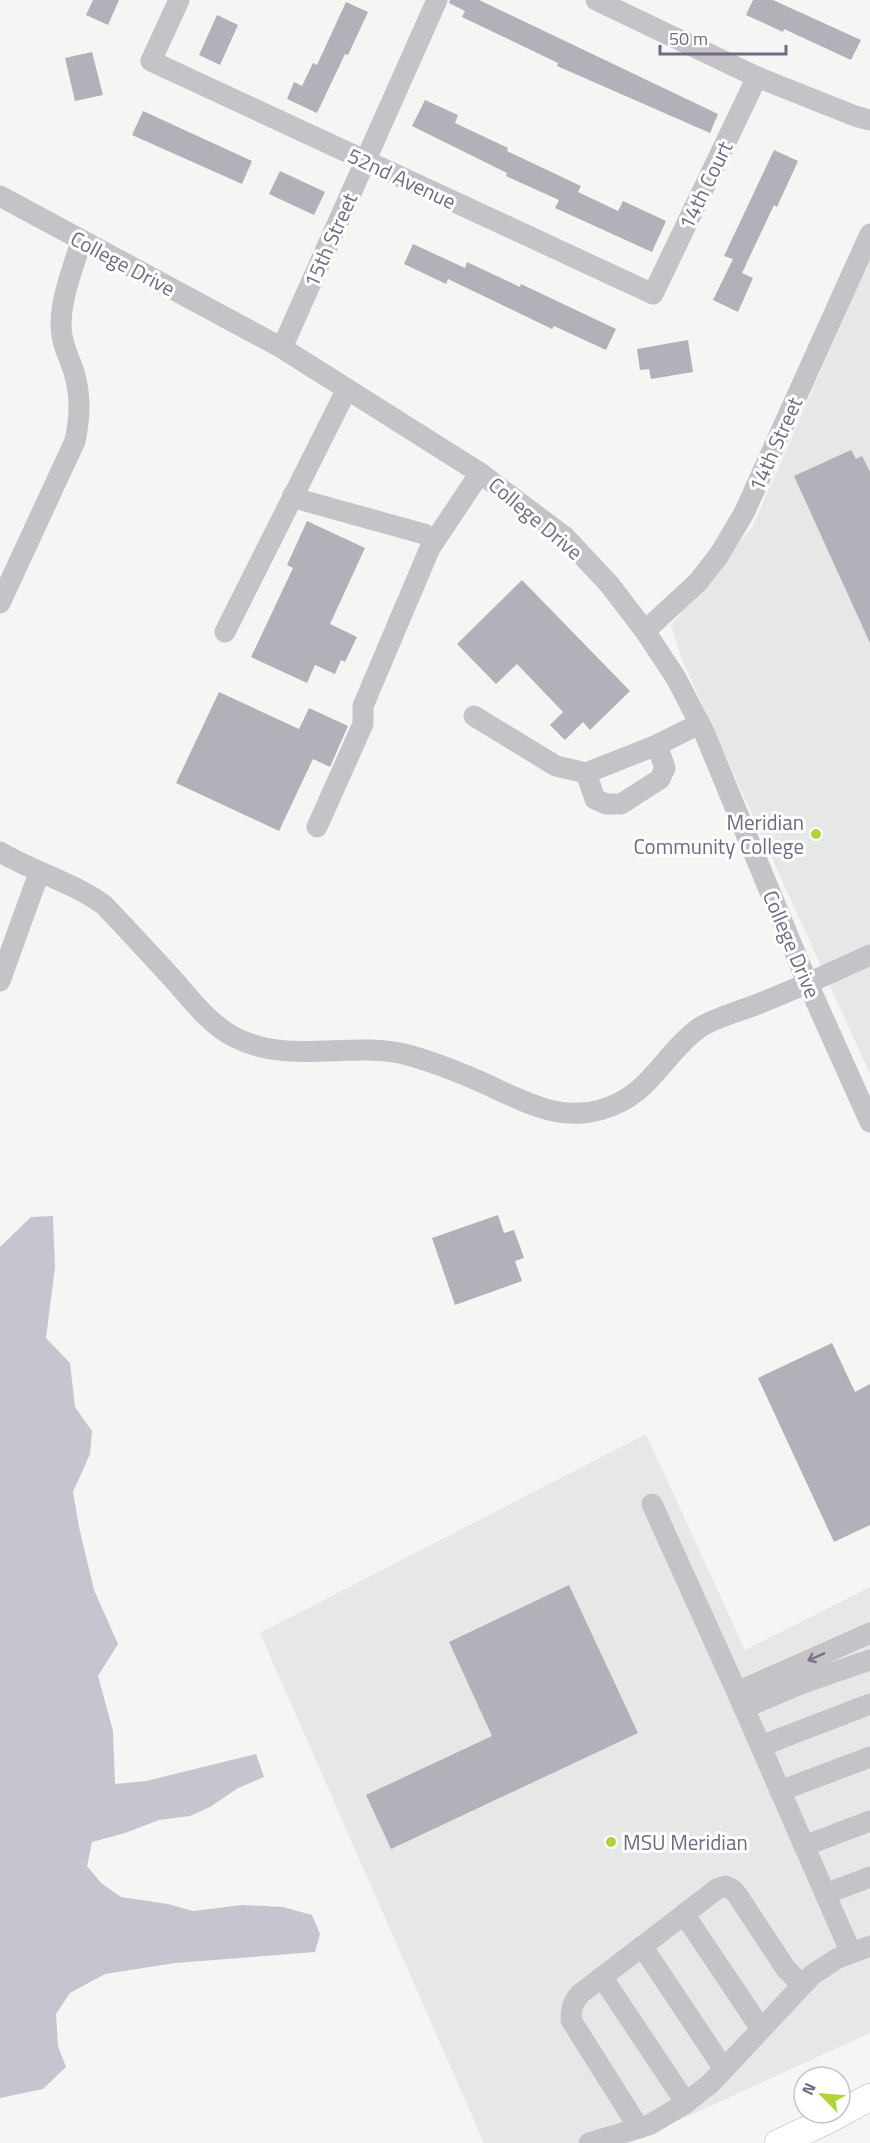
<svg xmlns="http://www.w3.org/2000/svg" width="870" height="2143" viewBox="0 0 870 2143" font-family="'Titillium Web',sans-serif">
<style>
.built{fill:#e6e7e7}
.water{fill:#c7c4cf}
.building{fill:#b3b0ba}
.lines{fill:none;stroke-linecap:round;stroke-linejoin:round}
.major-casing{stroke:#b7b4bb;stroke-width:28}
.minor{stroke:#c5c2c8;stroke-width:21}
.major{stroke:#fff;stroke-width:27}
.oneway{stroke:#7b7188}
.poi-dot{fill:#b0d337;stroke:#fff;stroke-width:2}
.labels{text-anchor:middle;dominant-baseline:central;stroke-width:6;stroke-linejoin:round;paint-order:stroke}
.street-label{font-size:21px;fill:#736881;stroke:#fff}
.poi-label{font-size:21px;fill:#736881;stroke:#fff;text-anchor:end}
</style>
<rect width="100%" height="100%" fill="#f3f6f3"/>
<g class="built">
<path d="M870,258v816l-187,-412 -12,-37 82,-99z"/>
<path d="M646,1434l99,216 125,-63v446l-241,110h-145l-224,-510z"/>
</g>
<path class="water" d="M53,1216l2,51 -9,71 24,25 5,44 17,24 -2,23 -17,38 6,35 15,63 24,54 -20,32 15,55 2,53 31,-3 110,-27 8,23 -26,11 -28,19 -20,9 -31,4 -34,13 -33,9 -5,24 14,17 20,14 47,7 25,7 49,-6 41,2 29,8 8,19 -5,18 -140,11 -70,11 -35,19 -14,21 2,32 8,21 -23,22 -43,9v-851l31,-30z"/>
<g class="building">
<path d="M93,0h26l-11,25 -22,-10z"/>
<path d="M450,0h29l239,114 -8,19 -153,-67 1,-3 -96,-46 3,-6 -16,-8z"/>
<path d="M753,0h20l88,40 -10,20 -67,-31 -1,3 -37,-17z"/>
<path d="M346,2l22,10 -20,43 -3,-1 -28,59 -30,-14 7,-17 8,4 11,-23 4,2z"/>
<path d="M217,15l21,10 -18,40 -21,-10z"/>
<path d="M92,52l11,43 -28,6 -10,-43z"/>
<path d="M425,100l33,15 -3,8 53,25 -1,3 74,35 -3,6 40,19 5,-10 43,20 -14,31 -97,-44 4,-8 -53,-24 1,-3 -95,-47z"/>
<path d="M143,111l109,50 -10,23 -110,-49z"/>
<path d="M774,150l24,11 -21,46 -3,-2 -32,68 11,5 -15,34 -25,-12 20,-41 -9,-3z"/>
<path d="M280,171l45,21 -11,23 -45,-21z"/>
<path d="M413,244l52,24 2,-6 53,25 1,-3 95,45 -10,21 -52,-24 -2,3 -104,-50 -2,5 -42,-20z"/>
<path d="M688,340l5,32 -42,7 -2,-10 -9,1 -3,-21z"/>
<path d="M851,450l5,9 6,-3 8,16v171l-76,-167z"/>
<path d="M307,521l58,27 -35,76 27,13 -12,25 -4,-2 -6,14 -20,-9 -8,18 -56,-26 42,-89 -6,-3z"/>
<path d="M522,580l108,111 -40,39 -7,-8 -18,18 -15,-15 13,-13 -46,-48 -21,20 -39,-40z"/>
<path d="M219,692l80,37 10,-21 39,18 -18,41 -17,-8 -34,72 -103,-48z"/>
<path d="M498,1215l6,18 10,-3 10,28 -9,3 7,20 -67,24 -23,-67z"/>
<path d="M832,1343l23,49 15,-8v141l-36,17 -76,-164z"/>
<path d="M569,1585l69,148 -247,116 -25,-54 126,-59 -43,-94z"/>
</g>
<g class="lines">
<g class="major-casing">
<path id="major" d="M778,2143l50,-23 42,-23"/>
</g>
<g class="minor">
<path d="M179,0l-28,61 502,233 104,-217"/>
<path d="M596,0l161,77 98,39 15,4"/>
<path d="M0,196l282,152 198,125 85,64 44,47 36,47 31,47 28,54 104,252 62,138"/>
<path d="M282,348l155,-348"/>
<path d="M293,495l12,6 119,33 11,6"/>
<path d="M0,603l75,-162c5,-24 6,-45 -1,-69 -4,-12 -10,-24 -12,-36 -5,-31 11,-66 19,-95"/>
<path d="M645,631l53,-49 21,-27 25,-42 126,-279"/>
<path d="M225,632l122,-243"/>
<path d="M474,716l82,50 30,7 71,-28 42,-21"/>
<path d="M586,773l9,26 11,5h15l39,-25 5,-11 -8,-23"/>
<path d="M317,827l46,-103v-18l67,-158 50,-75"/>
<path d="M0,852c34,20 72,30 104,53 23,24 45,48 68,73 18,20 37,46 62,59 57,29 116,3 174,18 22,6 43,14 64,23 41,17 81,45 128,32 51,-14 61,-54 99,-82 15,-10 42,-17 59,-24 38,-15 75,-32 112,-49"/>
<path d="M0,981l39,-108"/>
<path d="M652,1504l85,188 114,261"/>
<path d="M737,1692l133,-59"/>
<path d="M744,1708l56,-24 70,-24"/>
<path d="M761,1746l109,-42"/>
<path d="M780,1791l90,-34"/>
<path d="M804,1846l66,-25"/>
<path d="M825,1894l45,-17"/>
<path d="M684,1914l77,115"/>
<path d="M642,1946l82,123"/>
<path d="M602,1977l84,126"/>
<path d="M639,2128l-68,-108c0,-11 2,-18 9,-26l137,-105 8,-3 8,4 5,6 48,73 16,16"/>
<path d="M589,2143l60,-18 34,-20 27,-21 102,-109 26,-17 32,-12"/>
</g>
<use href="#major" class="major"/>
</g>
<defs><path id="oneway-shaft" d="M-6 0H5M1.5-3L5.5 0L1.5 3" fill="none" stroke-width="1.6" stroke-linecap="round" stroke-linejoin="round" transform="scale(1.5)"/></defs>
<use class="oneway" href="#oneway-shaft" transform="translate(816 1657) rotate(156)"/>
<g class="poi-dot">
<circle cx="816" cy="834" r="6"/>
<circle cx="611" cy="1842" r="6"/>
</g>
<g class="labels">
<g class="street-label">
<text transform="translate(402 178) rotate(25)">52nd Avenue</text>
<text transform="translate(705 185) rotate(-64)">14th Court</text>
<text transform="translate(330 240) rotate(-66)">15th Street</text>
<text transform="translate(123 263) rotate(28)">College Drive</text>
<text transform="translate(775 444) rotate(-66)">14th Street</text>
<text transform="translate(536 518) rotate(40)">College Drive</text>
<text transform="translate(792 944) rotate(67)">College Drive</text>
</g>
<g class="poi-label">
<text x="804" y="822">Meridian<tspan x="804" dy="24">Community College</tspan></text>
<text x="623" y="1842" text-anchor="start">MSU Meridian</text>
</g>
</g>
<g transform="translate(822 2095) rotate(295)"><circle r="28" fill="#ffffff" stroke="#c7c3cd" stroke-width="1.5"/>
<path d="M0-4.5L10 22L0 15L-10 22Z" fill="#b0d337"/>
<text y="-9" font-size="16" font-weight="bold" text-anchor="middle" fill="#736881">N</text>
</g>
<path d="M660 45v9h126v-9" fill="none" stroke="#736881" stroke-width="3"/>
<text x="669" y="45" font-size="18" fill="#736881" stroke="#ffffff" stroke-width="4.5" paint-order="stroke">50 m</text>
</svg>
